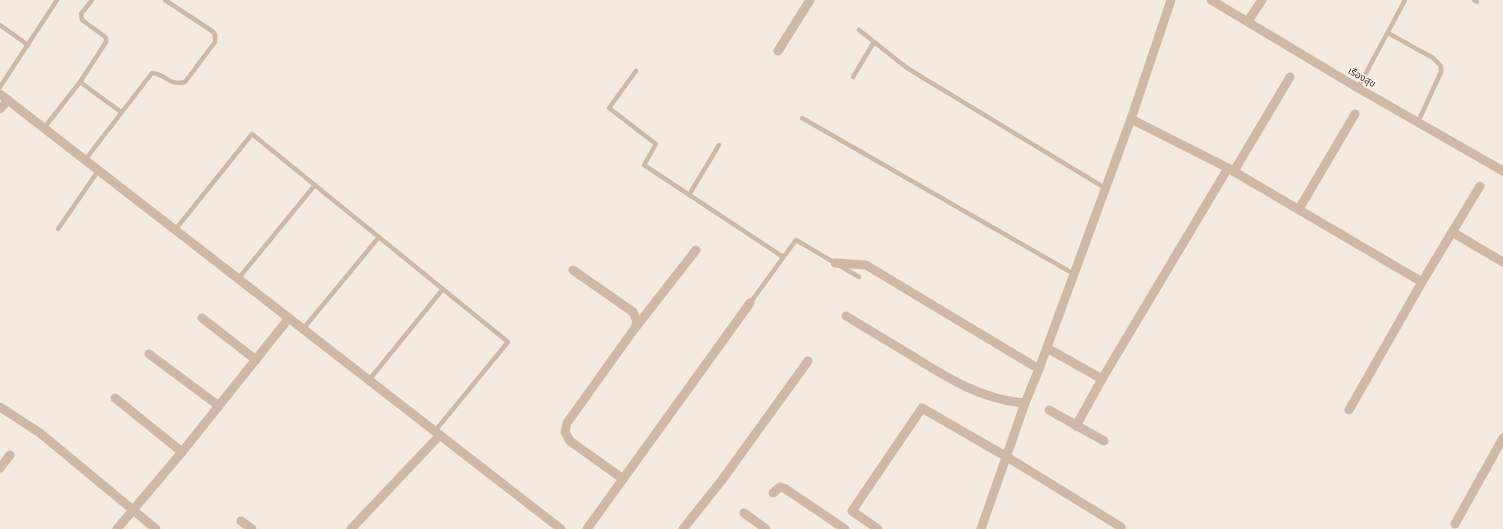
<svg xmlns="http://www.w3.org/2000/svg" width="1503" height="529" viewBox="0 0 1503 529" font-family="Poppins,'Noto Sans Thai',sans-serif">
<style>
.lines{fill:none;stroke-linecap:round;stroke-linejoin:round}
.lane{stroke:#ceb9a9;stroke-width:4.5}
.street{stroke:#ceb9a9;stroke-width:9}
.labels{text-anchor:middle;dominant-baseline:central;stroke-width:3.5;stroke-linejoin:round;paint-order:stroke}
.street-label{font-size:10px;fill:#3b2e29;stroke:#fcf4ec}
</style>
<rect width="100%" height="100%" fill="#f5eadf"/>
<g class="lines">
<g class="lane">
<path d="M1474,0l3,2"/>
<path d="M0,25l28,20"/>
<path d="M859,30l48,38 198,120"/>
<path d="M1388,33l45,25 8,8v6l-23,50"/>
<path d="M636,71l-27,37 47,36 -12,21 139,92"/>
<path d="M853,77l21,-35"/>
<path d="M80,82l41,30"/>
<path d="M0,87l57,-87"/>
<path d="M1358,88l47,-88"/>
<path d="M802,118l272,156"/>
<path d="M44,128l36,-46 26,-40v-4l-2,-2 -22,-16 -1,-6 11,-14"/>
<path d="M85,160l67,-87c14,1 16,13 33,9l30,-40v-8l-3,-3 -47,-31"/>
<path d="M689,195l30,-50"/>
<path d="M58,229l40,-58"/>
<path d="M175,230l77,-96 256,208 -73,89"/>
<path d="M238,279l77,-94"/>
<path d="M750,303l46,-63 63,37"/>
<path d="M303,329l76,-92"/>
<path d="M369,380l74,-91"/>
</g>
<g class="street">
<path d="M1211,0l147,88 145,83"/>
<path d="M1248,21l14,-21"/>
<path d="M778,51l32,-51"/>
<path d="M0,94l561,435"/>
<path d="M0,109l8,-9"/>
<path d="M1228,168l194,114"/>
<path d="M1234,171l56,-94"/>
<path d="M1299,209l56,-95"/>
<path d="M1452,232l51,30"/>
<path d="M835,263l31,2 173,104"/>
<path d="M573,270l60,42 4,9 -2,7 -68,95 -2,9 5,9 53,38"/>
<path d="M846,316c23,14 45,27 68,41 35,22 69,43 111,46"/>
<path d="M202,318l54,42"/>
<path d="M636,327l60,-77"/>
<path d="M1047,348l55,31 126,-211 -97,-49"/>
<path d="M149,354l70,52"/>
<path d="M115,398l67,54"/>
<path d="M0,407l40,26 116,96"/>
<path d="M1049,410l55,31"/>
<path d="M1349,410l73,-128 58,-96"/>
<path d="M1076,426l26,-47"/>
<path d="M0,468l10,-13"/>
<path d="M773,493l7,-6 4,1 61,41"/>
<path d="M744,513l22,16"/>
<path d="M241,521l11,8"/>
<path d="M1455,524l48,-86"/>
<path d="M117,529l65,-77 107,-134"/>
<path d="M351,529l89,-94"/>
<path d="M587,529l163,-226"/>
<path d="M683,529l39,-49 86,-119"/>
<path d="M878,529l-26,-18 70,-103 85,49 114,70"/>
<path d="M981,529l44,-126 14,-34 92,-250 40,-119"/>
</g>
</g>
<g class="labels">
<g class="street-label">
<text transform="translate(1362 77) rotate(30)">เรืองสุข</text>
</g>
</g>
</svg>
